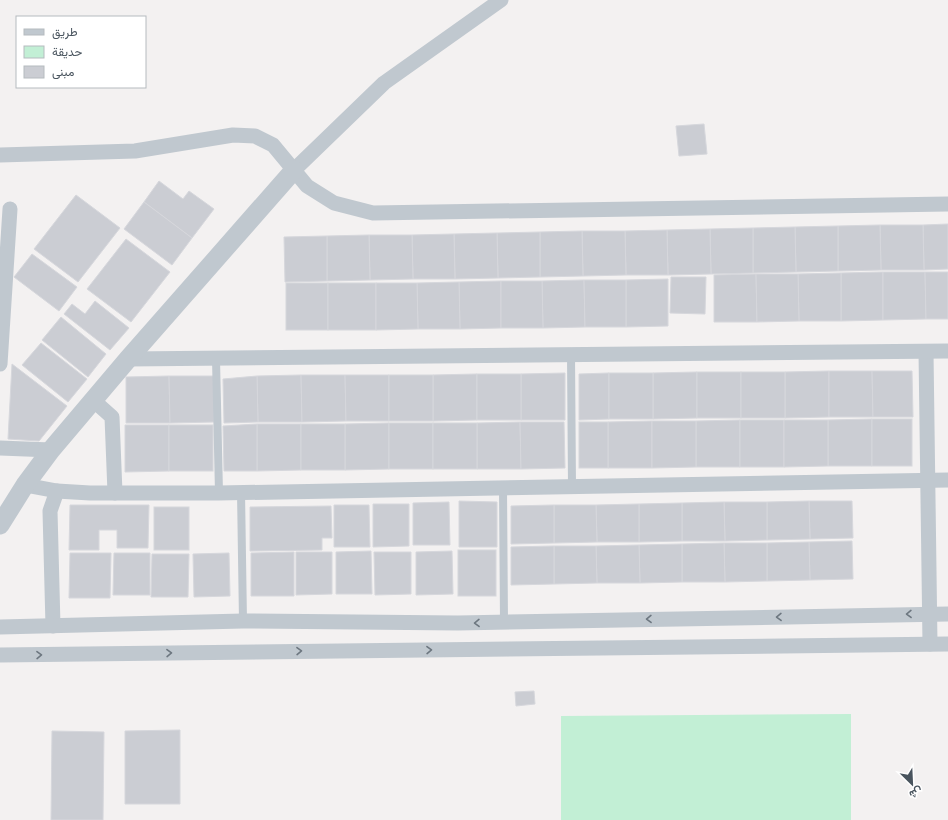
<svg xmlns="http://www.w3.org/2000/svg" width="948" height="820" viewBox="0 0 948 820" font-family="Barlow,Vazirmatn,sans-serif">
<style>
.green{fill:#c2efd5}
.building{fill:#cbcdd3;stroke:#d6d7dc}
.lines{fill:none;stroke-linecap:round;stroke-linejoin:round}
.service{stroke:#c0c8cf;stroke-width:8}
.minor{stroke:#c0c8cf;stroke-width:15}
.tertiary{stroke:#c0c8cf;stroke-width:19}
.oneway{stroke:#6d7780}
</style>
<rect width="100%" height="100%" fill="#f3f1f1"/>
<path class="green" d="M851,714v106h-290v-104z"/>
<g class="building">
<path d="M704,124l3,30 -28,2 -3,-30z"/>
<path d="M159,181l24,18 6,-8 25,18 -22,29 -48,-36z"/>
<path d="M76,195l44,33 -42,54 -44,-33z"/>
<path d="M144,202l48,36 -20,27 -48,-36z"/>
<path d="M948,224v45l-24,1 -1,-45z"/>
<path d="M880,225h43l1,45h-43z"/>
<path d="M880,225l1,45 -43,1v-45z"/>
<path d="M838,226v45l-42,1 -1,-45z"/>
<path d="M795,227l1,45 -43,1v-45z"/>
<path d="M753,228v45l-42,1 -1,-45z"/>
<path d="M710,229l1,45 -43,1 -1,-45z"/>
<path d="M667,230l1,45h-42l-1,-44z"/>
<path d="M582,231h43l1,44 -43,1z"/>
<path d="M582,231l1,45 -43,1v-45z"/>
<path d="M540,232v45l-42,1 -1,-45z"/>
<path d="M497,233l1,45 -43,1 -1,-45z"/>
<path d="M454,234l1,45h-42l-1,-44z"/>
<path d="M369,235h43l1,44 -43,1z"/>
<path d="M369,235l1,45 -43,1v-45z"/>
<path d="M327,236v45l-42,1 -1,-45z"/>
<path d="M126,239l44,33 -39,50 -44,-33z"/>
<path d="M32,254l45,33 -18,24 -45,-34z"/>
<path d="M883,272v48l-42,1v-48z"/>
<path d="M883,272h42l1,47 -43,1z"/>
<path d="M925,272h23v47h-22z"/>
<path d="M841,273v48h-42l-1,-47z"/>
<path d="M756,274l1,48h-43v-47z"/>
<path d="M756,274h42l1,47 -42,1z"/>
<path d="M671,277h35l-1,37 -35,-1z"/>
<path d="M668,279v47l-42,1v-47z"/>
<path d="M584,280l1,47 -42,1 -1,-47z"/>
<path d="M584,280h42v47h-41z"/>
<path d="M501,281v47l-41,1 -1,-47z"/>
<path d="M501,281h41l1,47h-42z"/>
<path d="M459,282l1,47h-42l-1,-46z"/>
<rect x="286" y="283" width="42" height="47"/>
<rect x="328" y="283" width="48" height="47"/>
<path d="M376,283h41l1,46 -42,1z"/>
<path d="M95,301l34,27 -19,22 -46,-36 8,-10 13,10z"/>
<path d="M61,317l45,37 -18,23 -46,-37z"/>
<path d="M41,343l46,36 -19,23 -46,-37z"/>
<path d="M12,364l55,42 -28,35 -31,-2z"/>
<path d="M829,371v46l-44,1v-46z"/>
<path d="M829,371h43l1,46h-44z"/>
<path d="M872,371h40l1,46h-40z"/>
<path d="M697,372v46l-44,1v-46z"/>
<rect x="697" y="372" width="44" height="46"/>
<rect x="741" y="372" width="44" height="46"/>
<path d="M565,373v47h-44v-46z"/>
<path d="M609,373v46l-30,1v-46z"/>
<rect x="609" y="373" width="44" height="46"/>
<path d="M477,374v46l-44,1v-46z"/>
<rect x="477" y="374" width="44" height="46"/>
<path d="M301,375l1,47h-44l-1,-46z"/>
<path d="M301,375h44l1,46 -44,1z"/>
<path d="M345,375h44v46h-43z"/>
<rect x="389" y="375" width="44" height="46"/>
<path d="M169,376l1,47h-44v-46z"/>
<path d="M169,376h45v46l-44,1z"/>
<path d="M257,376l1,46 -34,1 -1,-44z"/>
<path d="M872,419v47h-44v-46z"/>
<rect x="872" y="419" width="40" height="47"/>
<path d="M740,420v47h-44v-46z"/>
<rect x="740" y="420" width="44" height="47"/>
<path d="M784,420h44v46l-44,1z"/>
<path d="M652,421v47h-44v-46z"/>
<path d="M652,421h44v46l-44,1z"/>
<path d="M520,422l1,47h-44v-46z"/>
<path d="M520,422h44l1,46 -44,1z"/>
<rect x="579" y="422" width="29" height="46"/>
<path d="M389,423v46l-44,1v-46z"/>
<rect x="389" y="423" width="44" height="46"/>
<rect x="433" y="423" width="44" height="46"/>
<path d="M257,424h44v46l-44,1z"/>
<path d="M257,424v47h-33l-1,-45z"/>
<rect x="301" y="424" width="44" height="46"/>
<path d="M125,425h44v46l-44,1z"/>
<rect x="169" y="425" width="44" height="46"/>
<path d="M459,501l38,1v45h-38z"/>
<path d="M809,501h43l1,37 -43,1z"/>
<path d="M809,501l1,38 -43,1v-38z"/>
<path d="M449,502l1,43h-37v-42z"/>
<path d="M724,502h43v38l-42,1z"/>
<path d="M724,502l1,39h-43v-38z"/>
<path d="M682,503v38l-43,1v-38z"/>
<path d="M373,504h36v42l-36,1z"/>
<path d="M639,504v38h-42l-1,-37z"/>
<path d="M70,505h79l-1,43h-31v-18h-18v20h-30z"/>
<path d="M334,505h35l1,42h-36z"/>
<path d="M554,505h42l1,37 -43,1z"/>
<path d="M554,505v38l-43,1v-38z"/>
<path d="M331,506l1,32h-10v12l-72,1v-44z"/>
<rect x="154" y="507" width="35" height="43"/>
<path d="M852,541l1,38 -43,1 -1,-38z"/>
<path d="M809,542l1,38 -43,1v-38z"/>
<path d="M724,543h43v38l-42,1z"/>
<path d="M724,543l1,39h-43v-38z"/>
<path d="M682,544v38l-42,1 -1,-38z"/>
<path d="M639,545l1,38h-43l-1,-37z"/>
<path d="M554,546h42l1,37 -43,1z"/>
<path d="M554,546v38l-43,1v-38z"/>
<rect x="458" y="550" width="38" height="46"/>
<path d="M371,551l1,43h-36v-42z"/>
<path d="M452,551l1,43 -37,1v-43z"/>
<path d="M294,552v44h-43v-43z"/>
<path d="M296,552h36v42l-36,1z"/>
<path d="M374,552h37v42l-36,1z"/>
<path d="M70,553h41l-1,45h-41z"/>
<path d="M114,553h36v42h-37z"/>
<path d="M229,553l1,43 -36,1 -1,-43z"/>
<path d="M152,554h37l-1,43h-37z"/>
<path d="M534,691l1,13 -19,2 -1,-14z"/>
<path d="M180,730v74h-55v-73z"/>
<path d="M52,731l52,1 -1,88h-52z"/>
</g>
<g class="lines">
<g class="service">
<path d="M571,355l1,132"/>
<path d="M216,359l3,134"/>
<path d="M503,488l1,134"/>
<path d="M241,492l2,129"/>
</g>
<g class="minor">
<path d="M0,155l135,-4 98,-16 22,1 18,9 34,41 27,17 39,10 575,-9"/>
<path d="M294,170l90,-87 117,-83"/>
<path d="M926,352l4,292"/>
<path d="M128,359l820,-8"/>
<path d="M0,364l10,-155"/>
<path d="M93,400l19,17 3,76"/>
<path d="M0,448l51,2"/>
<path d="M25,485l32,6 33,2h129l729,-13"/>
<path d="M53,626l-3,-115 7,-20"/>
<path d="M0,627l243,-6 215,2 490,-9"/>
<path d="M0,655l948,-11"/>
</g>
<path class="tertiary" d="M0,525l25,-40 26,-35 77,-91 166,-189"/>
</g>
<defs><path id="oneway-chevron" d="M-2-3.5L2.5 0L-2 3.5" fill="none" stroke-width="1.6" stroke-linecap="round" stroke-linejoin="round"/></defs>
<g class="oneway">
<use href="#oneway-chevron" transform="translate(909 614) rotate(179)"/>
<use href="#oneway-chevron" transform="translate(779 617) rotate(179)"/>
<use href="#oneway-chevron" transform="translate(649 619) rotate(179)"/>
<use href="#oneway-chevron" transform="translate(477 623) rotate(179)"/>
<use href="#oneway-chevron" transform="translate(429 650) rotate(-1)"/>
<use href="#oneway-chevron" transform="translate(299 651) rotate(-1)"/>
<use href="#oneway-chevron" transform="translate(169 653) rotate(-1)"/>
<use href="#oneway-chevron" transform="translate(39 655) rotate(-1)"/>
</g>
<rect x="16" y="16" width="130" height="72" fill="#ffffff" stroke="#b6bbbf"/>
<rect x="24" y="29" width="20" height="6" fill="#c0c8cf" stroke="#b6bbbf"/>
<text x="52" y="36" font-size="12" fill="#49545e">طريق</text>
<rect x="24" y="46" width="20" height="12" fill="#c2efd5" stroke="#b6bbbf"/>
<text x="52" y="56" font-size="12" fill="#49545e">حديقة</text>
<rect x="24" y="66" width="20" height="12" fill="#cbcdd3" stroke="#b6bbbf"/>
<text x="52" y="76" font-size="12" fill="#49545e">مبنى</text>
<g transform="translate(912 784) rotate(156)" stroke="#ffffff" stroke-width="3" paint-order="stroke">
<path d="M0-3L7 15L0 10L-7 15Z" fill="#49545e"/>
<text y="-6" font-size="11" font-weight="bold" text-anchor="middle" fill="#49545e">ش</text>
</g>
</svg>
